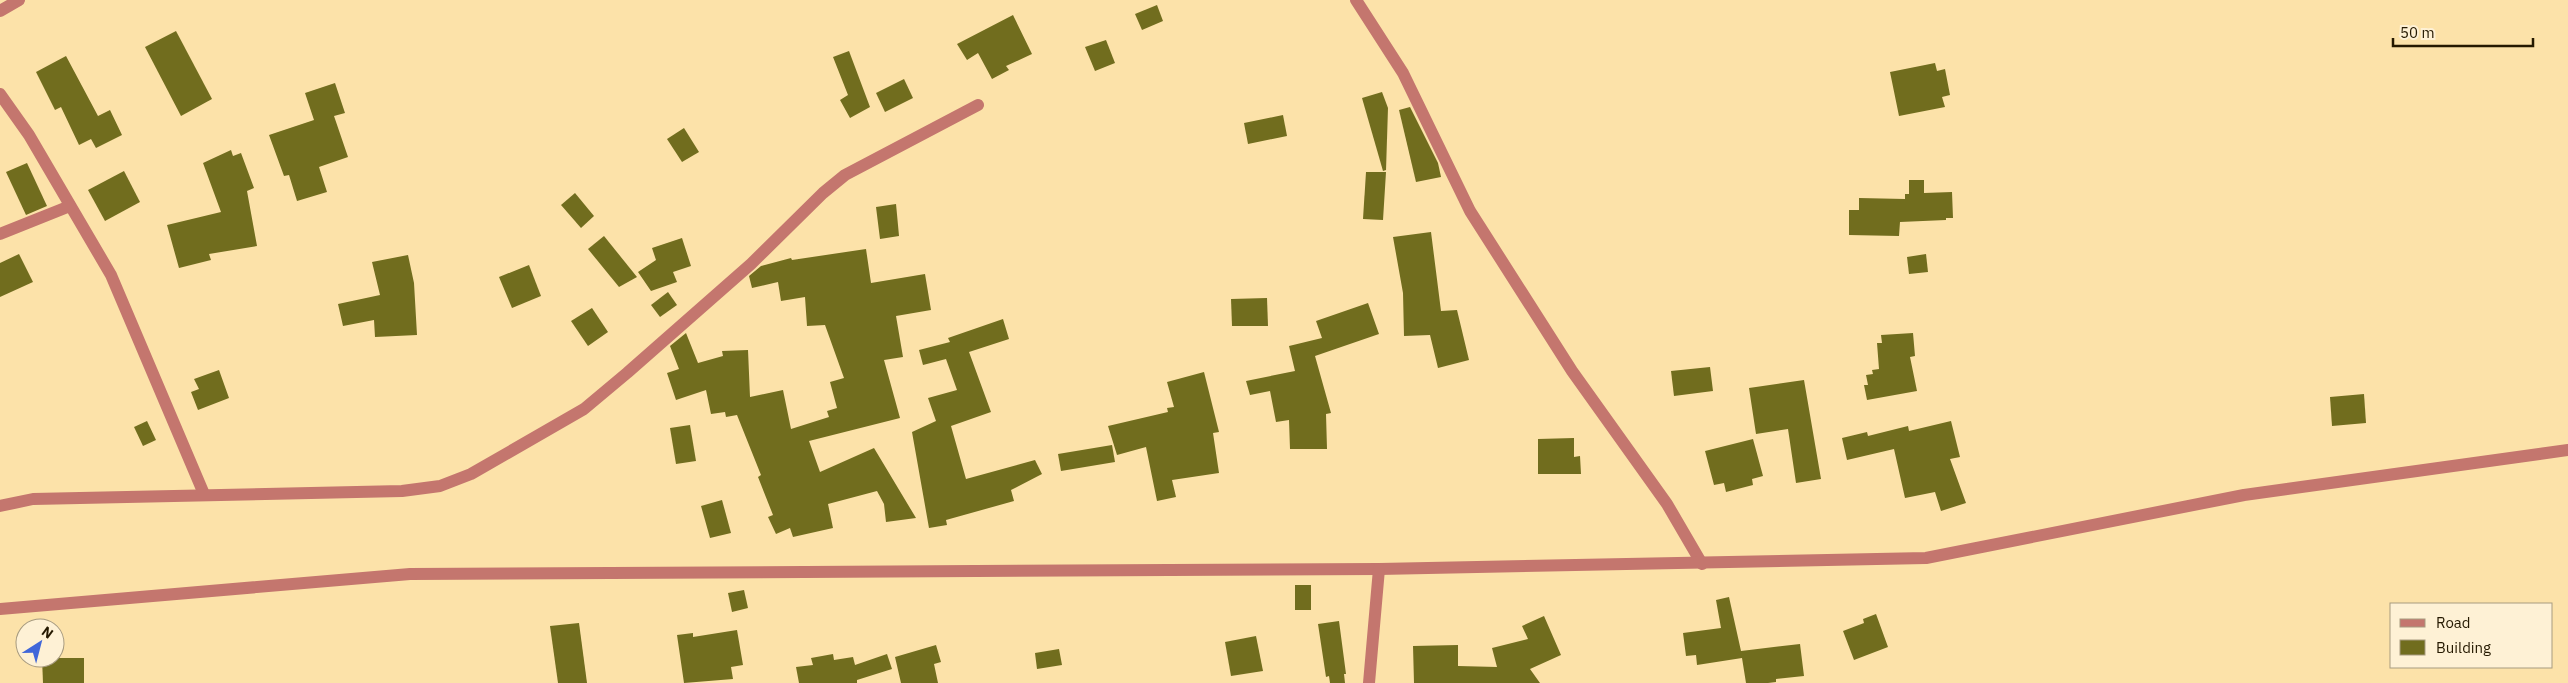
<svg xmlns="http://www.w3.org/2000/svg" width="2568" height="683" viewBox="0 0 2568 683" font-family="'IBM Plex Sans',sans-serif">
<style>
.building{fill:#716d1e}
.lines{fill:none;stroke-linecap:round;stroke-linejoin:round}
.minor{stroke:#c4766e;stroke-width:12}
</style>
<rect width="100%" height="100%" fill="#fce2a9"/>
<g class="building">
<path d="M1157,5l6,16 -21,9 -7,-16z"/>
<path d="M1013,15l19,39 -26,12 3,4 -17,9 -14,-26 -11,7 -10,-16z"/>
<path d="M176,31l36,68 -31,17 -36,-69z"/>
<path d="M1106,40l9,23 -20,8 -10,-24z"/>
<path d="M849,51l21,56 -20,11 -10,-18 8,-5 -15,-38z"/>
<path d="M66,56l32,60 12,-6 12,25 -26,13 -5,-9 -12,6 -18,-38 -6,3 -19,-38z"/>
<path d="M1935,63l2,8 8,-2 5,26 -8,2 3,10 -46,9 -9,-44z"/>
<path d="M904,79l9,19 -28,14 -9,-19z"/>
<path d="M335,83l10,30 -11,3 14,41 -29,10 8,25 -30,9 -8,-26 -5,1 -15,-41 45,-15 -9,-27z"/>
<path d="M1382,92l6,16 -2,62 -3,1 -21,-73z"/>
<path d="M1410,107l28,56 3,14 -25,5 -17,-72z"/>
<path d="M1283,115l4,21 -39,8 -4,-21z"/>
<path d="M684,128l15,24 -17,10 -15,-23z"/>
<path d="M231,150l2,6 8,-3 13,35 -7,3 10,55 -48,8 2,6 -32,8 -12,-43 54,-13 -18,-49z"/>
<path d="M27,163l20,43 -21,9 -20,-43z"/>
<path d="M124,171l16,31 -35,19 -17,-31z"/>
<path d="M1366,172h20l-3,48 -20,-1z"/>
<path d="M1909,180h15v13l28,-1 1,26h-7v2l-46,2 -1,14 -50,-1v-25h10v-12l46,1v-5h4z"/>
<path d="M575,193l19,23 -13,12 -20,-23z"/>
<path d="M896,204l3,32 -19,3 -4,-32z"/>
<path d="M1431,232l10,79 16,-1 12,50 -31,8 -8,-33 -26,1 -1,-43 -10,-56z"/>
<path d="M604,236l33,41 -18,10 -31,-38z"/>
<path d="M682,238l9,28 -18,6 4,10 -26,9 -13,-19 18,-12 -4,-12z"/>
<path d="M866,249l5,34 54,-9 6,36 -35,6 7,41 -19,3 16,58 -91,23 11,31 54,-24 42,70 -30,4 -2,-18 -7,-13 -49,13 5,24 -40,9 -3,-9 -14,6 -8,-17 5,-2 -15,-38 3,-2 -24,-60 -11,2 -1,-5 -14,2 -5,-24 -30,10 -9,-27 12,-4 -9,-23 16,-13 12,30 25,-7 -1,-5 26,-1 2,47 33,-7 8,39 38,-12 -2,-6 10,-3 -7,-26 14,-4 -19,-53 -18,1 -2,-29 -24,4 -3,-19 -26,6 -3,-12 12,-10 30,-8 1,2z"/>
<path d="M19,254l14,28 -33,15v-34z"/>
<path d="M1926,254l2,18 -19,2 -2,-17z"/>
<path d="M408,255l6,28 3,52 -42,2 -1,-17 -31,6 -5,-22 42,-9 -8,-33z"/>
<path d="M529,265l12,31 -29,12 -13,-31z"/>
<path d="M668,292l9,13 -17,12 -9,-12z"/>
<path d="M1267,298l1,28h-36l-1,-27z"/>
<path d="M1368,303l11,31 -64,22 16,57 -5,1 1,35h-37l-1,-29 -13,2 -6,-31 -20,4 -4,-14 49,-10 -6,-25 33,-8 -6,-17z"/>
<path d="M592,308l16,24 -20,14 -17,-25z"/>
<path d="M1003,319l6,20 -40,13 22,60 -40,14 15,53 69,-19 7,14 -31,16 3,11 -68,19 1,5 -18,3 -17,-96 24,-11 -8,-23 29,-8 -11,-31 -23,6 -4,-15 31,-8 -2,-4z"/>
<path d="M1913,333l2,23 -5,1 7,34 -50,9 -3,-15h4l-2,-10 7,-1 -1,-4 7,-1 -2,-26h5l-1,-8z"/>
<path d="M1710,367l3,24 -39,5 -3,-25z"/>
<path d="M219,370l10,28 -31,12 -7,-18 8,-3 -5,-10z"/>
<path d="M1204,372l15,60 -6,1 6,40 -47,7 4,17 -19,4 -11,-54 -29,8 -9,-29 60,-14 -1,-4 7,-1 -7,-25z"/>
<path d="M1804,380l17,99 -25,4 -8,-54 -32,5 -7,-46z"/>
<path d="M2364,394l2,29 -34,3 -2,-29z"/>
<path d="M147,421l9,19 -13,6 -9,-19z"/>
<path d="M1951,421l9,36 -10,2 16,44 -25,8 -6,-19 -30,6 -11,-49 -47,11 -5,-22 25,-6 1,4 40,-10 1,5z"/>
<path d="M690,425l6,36 -20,3 -6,-36z"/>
<path d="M1574,438v19l6,-1 1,18h-43v-35z"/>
<path d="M1753,439l10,37 -11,3 1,6 -27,7 -2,-9 -10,2 -9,-34z"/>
<path d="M1112,445l3,17 -54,9 -3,-17z"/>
<path d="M722,500l9,33 -21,5 -9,-32z"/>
<rect x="1295" y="585" width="16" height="25"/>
<path d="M744,590l4,18 -16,4 -4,-19z"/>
<path d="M1729,597l12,54 59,-7 4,32 -28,3v3l-8,1h-22l-4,-25 -45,7 -1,-10 -10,1 -3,-23 38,-5 -5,-28z"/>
<path d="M1876,614l12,33 -34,13 -11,-29 21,-8 -1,-4z"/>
<path d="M1544,616l17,39 -31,14 10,14h-126l-1,-37 45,-1v21l39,1 -5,-19 36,-9 -6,-13z"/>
<path d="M1339,621l7,53h-2l1,9h-15l-1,-7 -3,1 -8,-53z"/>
<path d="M579,623l8,60h-29l-8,-57z"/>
<path d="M737,630l6,35 -12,2 2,12 -49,4 -7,-48 16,-2v4z"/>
<path d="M1256,636l7,35 -32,5 -6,-34z"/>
<path d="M936,645l5,17 -7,2 4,19h-37l-6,-26z"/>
<path d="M1059,649l3,16 -25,4 -2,-16z"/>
<path d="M833,654l1,6 19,-3 2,8 32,-11 5,15 -35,11v3h-58l-3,-16 17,-2 -2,-7z"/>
<path d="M42,658h42v25h-41z"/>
</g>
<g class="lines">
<g class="minor">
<path d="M1356,0l47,73 67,138 102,160 95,133 35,60"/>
<path d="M0,11l19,-11"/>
<path d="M0,94l29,41 82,140 93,219"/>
<path d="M0,234l70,-28"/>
<path d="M0,506l33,-7 369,-8 38,-5 31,-12 113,-65 43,-36 124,-109 72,-71 22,-18 133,-70"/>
<path d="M0,609l410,-35 969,-5 547,-11 318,-63 324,-45"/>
<path d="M1369,683l10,-114"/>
</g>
</g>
<rect x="2390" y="603" width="162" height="65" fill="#fef1d5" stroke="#a79b80"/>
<rect x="2400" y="619" width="25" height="8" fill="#c4766e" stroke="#a79b80"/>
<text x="2436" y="628" font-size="15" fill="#251900">Road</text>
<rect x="2400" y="640" width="25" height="15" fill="#716d1e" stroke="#a79b80"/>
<text x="2436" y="653" font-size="15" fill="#251900">Building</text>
<g transform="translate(40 643) rotate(36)"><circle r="24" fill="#fef1d5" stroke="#a79b80"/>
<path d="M0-4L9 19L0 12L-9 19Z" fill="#4167d9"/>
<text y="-8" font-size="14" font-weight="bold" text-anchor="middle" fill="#251900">N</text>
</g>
<path d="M2393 38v8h140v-8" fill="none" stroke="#251900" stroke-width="2.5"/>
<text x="2400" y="38" font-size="15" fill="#251900" stroke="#fef1d5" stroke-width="4" paint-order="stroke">50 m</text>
</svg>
